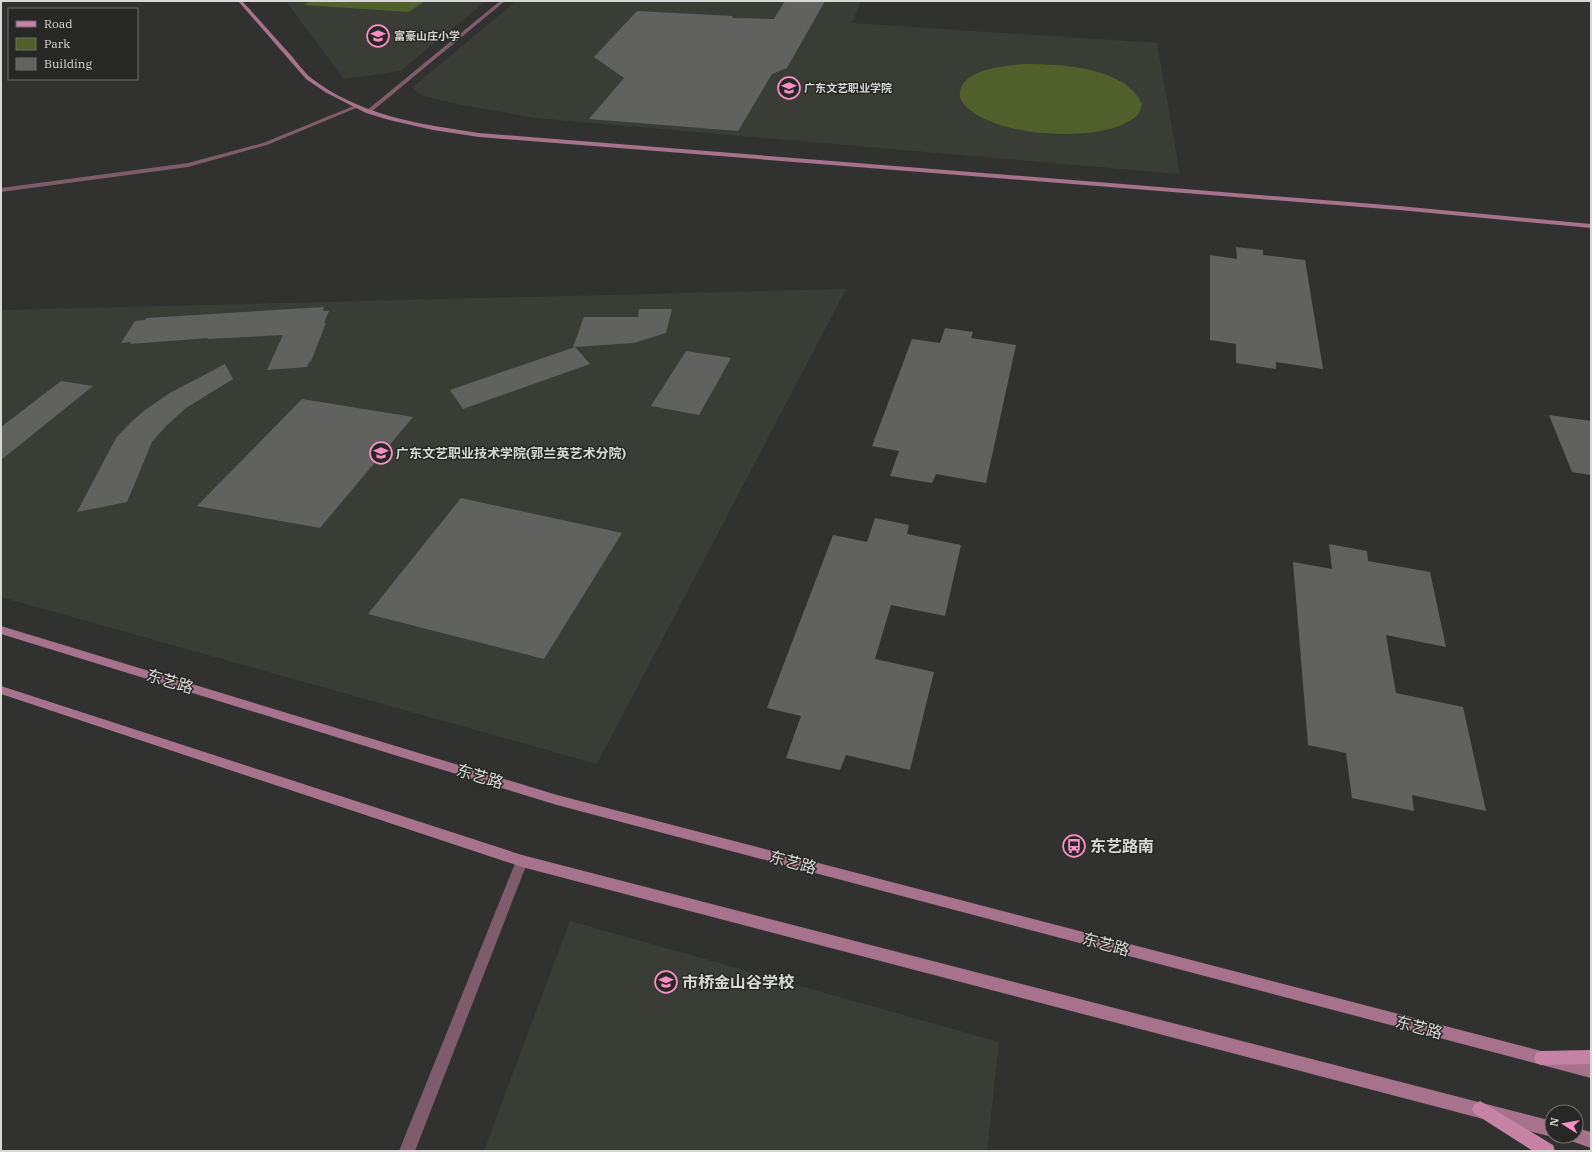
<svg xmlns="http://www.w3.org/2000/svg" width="1592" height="1152" viewBox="0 0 1592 1152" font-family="'IBM Plex Serif','Noto Sans SC',serif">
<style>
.built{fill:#3a3d35}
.green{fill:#51602a}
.building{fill:#61625f}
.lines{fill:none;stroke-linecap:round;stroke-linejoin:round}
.street{fill:#7e5c6b;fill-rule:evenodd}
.secondary{fill:#a7728b;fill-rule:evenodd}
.primary{fill:#c783a4;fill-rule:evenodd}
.labels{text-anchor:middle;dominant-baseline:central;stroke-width:3;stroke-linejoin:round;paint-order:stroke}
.far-poi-label{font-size:11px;font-weight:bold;fill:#d8d9d7;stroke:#272825;text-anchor:start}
.poi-label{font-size:13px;font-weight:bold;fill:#d8d9d7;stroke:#272825;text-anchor:start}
.near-street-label{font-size:16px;fill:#d8d9d7;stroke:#272825}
.near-poi-label{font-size:16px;font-weight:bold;fill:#d8d9d7;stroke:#272825;text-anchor:start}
</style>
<rect width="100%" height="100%" fill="#31322f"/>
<g class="built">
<path d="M286,1h200l-86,70 -56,8z"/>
<path d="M516,1h345l-9,22 305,20 23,131 -645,-56 -74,-13 -36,-9 -11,-6v-4z"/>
<path d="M846,289l-249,475 -596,-167v-287z"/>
<path d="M570,921l429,121 -12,109h-503z"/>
</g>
<g class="green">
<path d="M311,1h114l-16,11 -105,-7z"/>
<path d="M1023,64c35,0 102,2 119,40 -1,2 -1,6 -3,9 -3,5 -11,9 -17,12 -37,15 -114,11 -148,-12 -6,-4 -16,-12 -14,-21 4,-23 44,-26 63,-28z"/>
</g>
<g class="building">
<path d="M785,1h40l-38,67 -15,6 -34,57 -149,-12 35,-41 -30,-21 43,-46 95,5 1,2 41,1z"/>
<path d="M1236,247l27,3v5l42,5 18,109 -47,-7v7l-40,-6v-19l-26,-4v-85l27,4z"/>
<path d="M324,307l-1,4h6l-5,12h2l-15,38 -2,1 -2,5 -40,3 16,-35 -76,4 1,-1 -78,6 1,-2 -10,1 14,-22 10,-1 2,-2z"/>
<path d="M639,309h33l-6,24 -32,10 -61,4 11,-30h54z"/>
<path d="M945,328l28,4 -2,6 45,7 -30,138 -50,-9 -4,9 -42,-7 9,-25 -27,-5 40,-107 28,4z"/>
<path d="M575,347l15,17 -127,45 -13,-19z"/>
<path d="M686,351l45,7 -32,57 -48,-9z"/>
<path d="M225,364l8,15 -47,29 -20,18 -14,16 -25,60 -50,10 39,-74 14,-15 15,-13 25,-17z"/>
<path d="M61,381l32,5 -92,74v-33z"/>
<path d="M302,399l111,18 -93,111 -123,-22z"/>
<path d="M1549,415l42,6v54l-19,-3z"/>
<path d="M461,498l161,35 -78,126 -176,-45z"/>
<path d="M875,518l34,7 -2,9 54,11 -16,71 -54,-11 -16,54 59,13 -24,98 -64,-15 -6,15 -54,-12 15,-42 -34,-8 66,-173 34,7z"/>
<path d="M1329,544l38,7 1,10 62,11 16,75 -60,-12 10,58 67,14 23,104 -74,-16 2,16 -62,-13 -6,-45 -38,-8 -15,-183 39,7z"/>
</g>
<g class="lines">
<g class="street">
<path d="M500,1h5l-135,112h-4v-2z"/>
<path d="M356,105l5,1 -94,39 -79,22 -187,25v-4l187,-25 75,-20z"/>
<path d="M522,855l5,2 1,4 -113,290h-16l117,-290 1,-4z"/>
</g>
<g class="secondary">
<path d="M238,1h4c16,17 31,35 47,52 7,8 14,18 22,25 50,38 108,46 168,55l920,73 192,18v4l-192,-18 -920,-73 -46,-7 -44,-10 -23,-7 -41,-21 -19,-13z"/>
<path d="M1,626l556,169 1034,269v14l-1034,-273 -556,-171z"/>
<path d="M1,686l521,169 1030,266v15h2l-2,1 -1030,-270 -521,-173z"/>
<path d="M1576,1128l15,4v16l-20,-7 -3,-5h8z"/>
</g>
<g class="primary">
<path d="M1591,1050v14l-50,1 -5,-2 -2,-5 2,-5 5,-2z"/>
<path d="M1480,1101l73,44 2,6h-22l-58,-37 -3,-5 3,-5z"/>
</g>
</g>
<defs>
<g id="school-ring" transform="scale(1.15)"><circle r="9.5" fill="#272825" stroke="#fb8fc5" stroke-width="1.5"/><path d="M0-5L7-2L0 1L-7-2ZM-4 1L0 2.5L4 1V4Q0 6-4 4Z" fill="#fb8fc5"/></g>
<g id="university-ring" transform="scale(1.15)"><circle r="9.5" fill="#272825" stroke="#fb8fc5" stroke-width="1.5"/><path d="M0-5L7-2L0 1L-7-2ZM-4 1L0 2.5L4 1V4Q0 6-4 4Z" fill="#fb8fc5"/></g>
<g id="bus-ring" transform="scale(1.15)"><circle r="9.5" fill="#272825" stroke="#fb8fc5" stroke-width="1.5"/><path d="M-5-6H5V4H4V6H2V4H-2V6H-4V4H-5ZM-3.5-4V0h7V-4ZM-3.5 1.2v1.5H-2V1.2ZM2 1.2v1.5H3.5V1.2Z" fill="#fb8fc5"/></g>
</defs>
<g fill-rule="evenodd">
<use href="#school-ring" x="378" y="36"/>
<use href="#university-ring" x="789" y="88"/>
<use href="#university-ring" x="381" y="453"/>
<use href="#bus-ring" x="1074" y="846"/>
<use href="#school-ring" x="666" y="982"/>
</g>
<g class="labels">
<g class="far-poi-label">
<text x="394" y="36">富豪山庄小学</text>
<text x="804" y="88">广东文艺职业学院</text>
</g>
<g class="poi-label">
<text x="396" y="453">广东文艺职业技术学院(郭兰英艺术分院)</text>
</g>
<g class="near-street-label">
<text transform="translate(170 681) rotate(17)">东艺路</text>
<text transform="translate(480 776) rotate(17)">东艺路</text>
<text transform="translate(793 862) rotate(15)">东艺路</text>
<text transform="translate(1106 944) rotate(15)">东艺路</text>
<text transform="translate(1419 1027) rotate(15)">东艺路</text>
</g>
<g class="near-poi-label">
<text x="1090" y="846">东艺路南</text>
<text x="682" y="982">市桥金山谷学校</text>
</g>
</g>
<rect width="1592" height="1152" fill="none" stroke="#d8d9d7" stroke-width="4"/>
<rect x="8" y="8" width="130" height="72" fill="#272825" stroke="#6e6f6c"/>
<rect x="16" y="21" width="20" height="6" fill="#c783a4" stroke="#6e6f6c"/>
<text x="44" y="28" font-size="12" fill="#d8d9d7">Road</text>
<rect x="16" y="38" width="20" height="12" fill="#51602a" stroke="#6e6f6c"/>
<text x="44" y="48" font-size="12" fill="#d8d9d7">Park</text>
<rect x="16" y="58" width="20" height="12" fill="#61625f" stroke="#6e6f6c"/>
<text x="44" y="68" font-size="12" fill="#d8d9d7">Building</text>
<g transform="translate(1564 1124) rotate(281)"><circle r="19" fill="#272825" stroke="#6e6f6c"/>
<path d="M0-3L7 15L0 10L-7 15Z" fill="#fb8fc5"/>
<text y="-6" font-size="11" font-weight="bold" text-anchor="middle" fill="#d8d9d7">N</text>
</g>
</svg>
